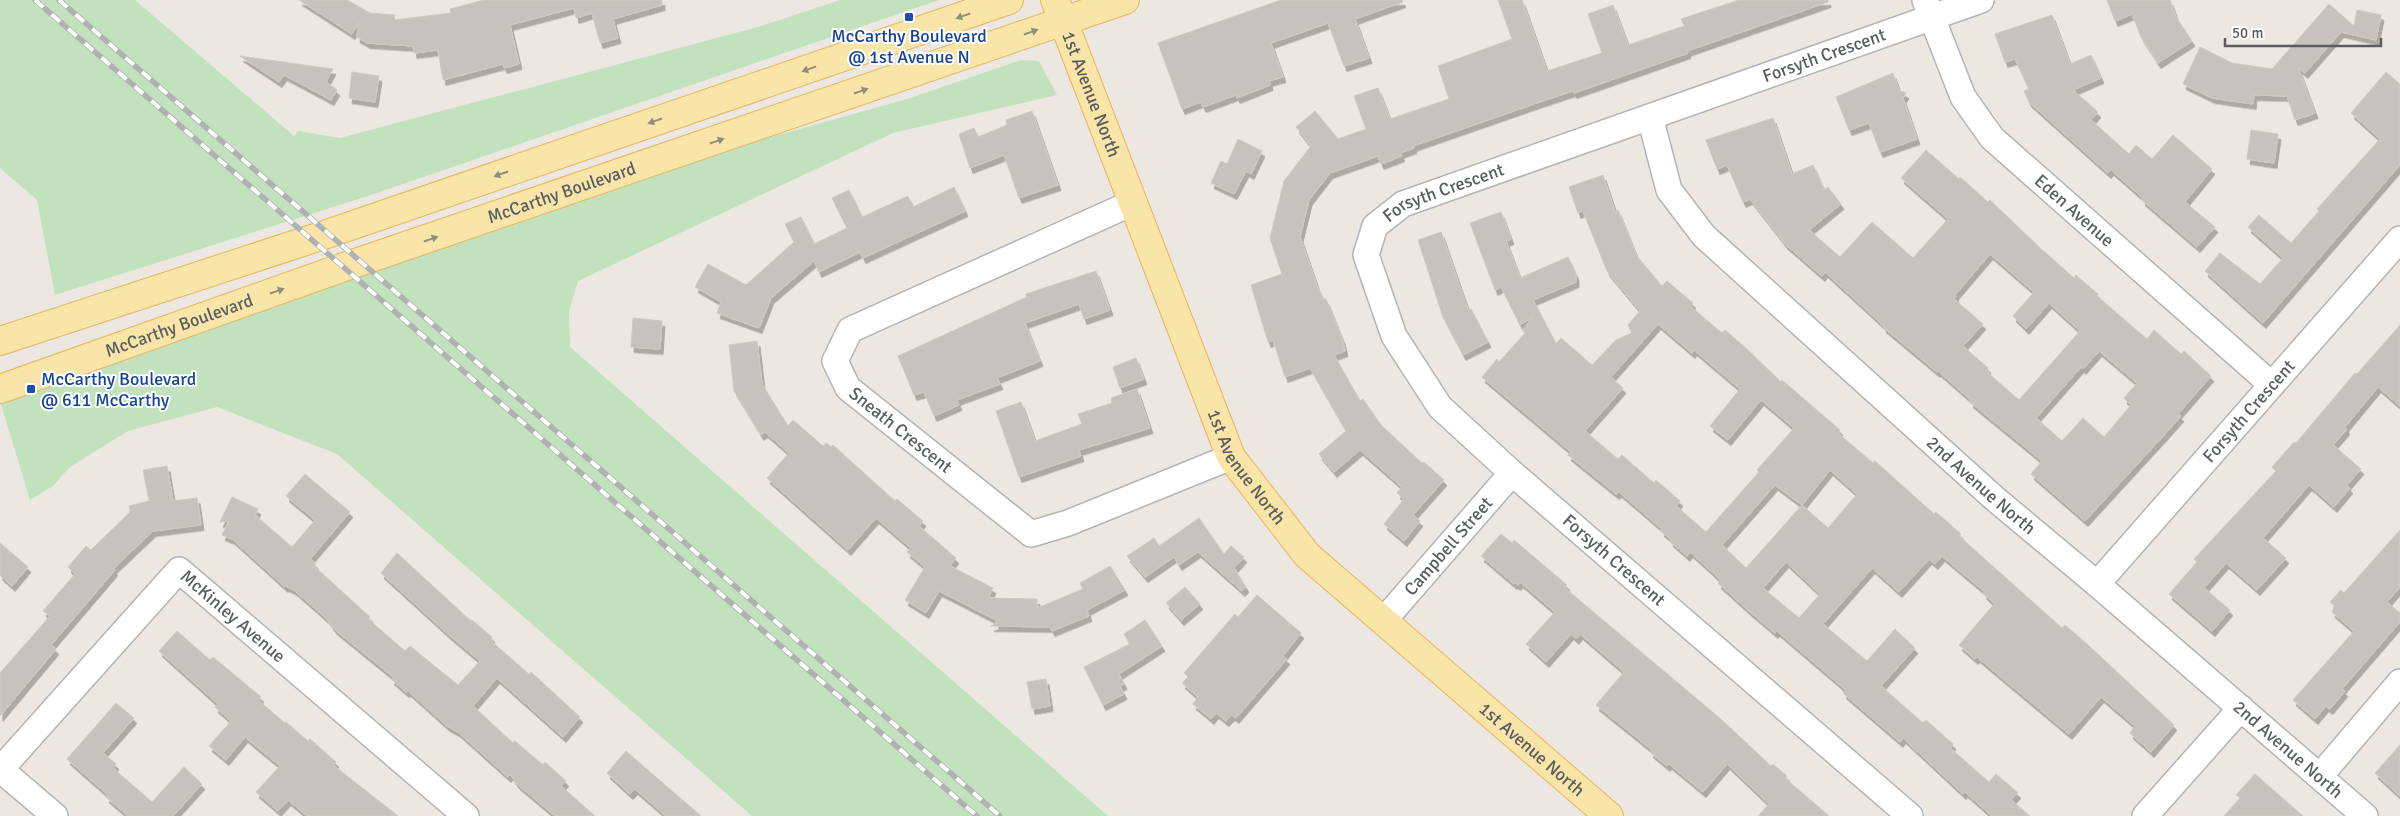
<svg xmlns="http://www.w3.org/2000/svg" width="2400" height="816" viewBox="0 0 2400 816" font-family="Signika,sans-serif">
<style>
.green{fill:#c2e2be}
.building{fill:#c6c3be;stroke:#d0c9c0;fill-rule:evenodd;filter:url(#shadow)}
.lines{fill:none;stroke-linecap:round;stroke-linejoin:round}
.minor-casing{stroke:#b2b4b8;stroke-width:28}
.major-casing{stroke:#e8b45d;stroke-width:30}
.minor{stroke:#fff;stroke-width:25}
.major{stroke:#fae5a8;stroke-width:28}
.rail-casing{stroke:#b0b1b1;stroke-width:5.5}
.rail{stroke:#fff;stroke-width:4;stroke-dasharray:11;stroke-linecap:butt}
.oneway{fill:#918d7a}
.transit-dot{fill:#1a4fb4;stroke:#fff;stroke-width:2}
.labels{text-anchor:middle;dominant-baseline:central;stroke-width:4;stroke-linejoin:round;paint-order:stroke}
.transit-label{font-size:18px;fill:#164399;stroke:#fff}
.street-label{font-size:18px;fill:#595d61;stroke:#fff}
</style>
<defs>
<filter id="shadow"><feDropShadow dx="3" dy="5.5" stdDeviation="0" flood-color="#0004"/></filter>
</defs>
<rect width="100%" height="100%" fill="#ece8e1"/>
<g class="green">
<path d="M0,0h135l159,136 4,-5 42,7 418,-111 82,-27h99l-574,197 -310,98 -18,-95 -37,-32z"/>
<path d="M1021,60l18,1 18,34 -164,38 -315,148 -9,30 1,36 538,469h-356l-415,-362 -120,-47 -89,24 -58,36 -17,19 -23,14 -30,-99 650,-230 257,-72z"/>
</g>
<g class="building">
<path d="M299,0h48l23,13 25,2 -1,5 57,-7 -1,-4 34,-9h178v5l-49,14 5,19 -18,5 -8,-30 -16,5 -2,-10 -64,17 9,39 -15,4 -1,-4 -60,16 -5,-30 -24,3 -1,-7 -46,-3 -10,-6 2,-15 -7,12z"/>
<path d="M1281,0h121l1,2 -48,17 14,39 -25,8 -16,-43 -57,20 12,34 -14,4 1,4 -33,13 -1,-3 -33,12 -2,-5 -19,7 -24,-66z"/>
<path d="M1498,0h24l25,71 55,-18 -14,-39 25,-9 15,40 56,-19 -3,-7 58,-19h89v2l-141,49 1,2 -114,40 -1,-2 -39,13 -121,42 1,2 -14,5 2,3 -21,8 -3,-8 -48,17 -21,27 -9,37 17,49 6,13h3l16,40 3,12 -11,4 26,46 3,-2 18,26 41,38 2,-1 20,18 -31,35 7,6 -16,20 -20,-17 20,-25 -7,-6 5,-6 -42,-37 -26,22 -15,-18 27,-23 -36,-63 -25,9 -12,-37 -5,2 -17,-57 31,-11 -12,-36 14,-57 27,-35 -15,-19 19,-16 23,28 28,-10 -12,-33 24,-8 12,31 59,-20 -11,-33 74,-27z"/>
<path d="M2107,0h63l6,17 16,24 -34,22 -17,-26 -9,-23 -17,7z"/>
<path d="M2329,4l25,22 3,-16 24,5 -5,25 -35,-8 -36,41 -7,-6 17,46 -20,7 -8,-24 -33,-1 -1,9 -41,-6 -29,-14 17,-37 32,16 40,6z"/>
<path d="M2052,15l18,49 21,-9 10,23 -28,12 25,22 -7,8 38,34 7,-9 16,14 21,-24 39,34 -27,33 30,25 -18,20 -55,-47 1,-2 -32,-28 -3,3 -79,-71 -5,-11 5,-2 -14,-30 -10,3 -10,-28z"/>
<path d="M240,56l93,13 -7,13 11,8 -6,10 -47,-25 -5,7z"/>
<path d="M352,72l27,4 -4,26 -26,-4z"/>
<path d="M2386,72l14,12v81l-137,158 -58,-52 15,-18 40,31 23,-26 -35,-31 11,-12 32,28 28,-32 -2,-2 63,-70 -29,-26z"/>
<path d="M1893,73l6,17 7,3 -3,5 14,41 -37,13 -11,-29 -20,7 -13,-33z"/>
<path d="M1032,111l26,74 -39,13 -15,-43 -34,13 -11,-34 15,-6 4,9 29,-12 -1,-5z"/>
<path d="M1773,118l19,56 21,-9 11,25 4,-3 13,17 -32,26 31,27 32,-35 41,36 35,-39 -47,-41 25,-28 33,29 1,-2 28,25 2,-2 48,46 36,32 2,-3 22,19 -1,2 50,43 7,-9 27,24 3,-3 27,25 -33,38 3,2 -16,18 -80,87 -54,-47 11,-13 -72,-59 1,-2 -33,-29 -1,1 -54,-45 1,-1 -59,-54 -3,4 -37,-32 -35,-45 -7,3 -16,-37 -10,4 -11,-29zM1990,254l44,38 -21,24 13,13 23,-26 31,28 -61,69 -33,-29 2,-3 -25,-22 20,-22 -29,-25 2,-2 -1,-2zM2099,351l38,32 -13,15 7,7 -27,32 -21,-19 -21,23 -26,-23 45,-51 2,2z"/>
<path d="M2251,130l27,4 -4,29 -27,-4z"/>
<path d="M1238,139l24,12 -11,23 -5,-3 -12,23 -23,-11 10,-22 6,3z"/>
<path d="M1603,175l12,36 3,-1 18,45 26,31 5,-5 26,22 -3,3 32,27 3,-3 22,19 34,33 1,-2 58,50 -2,3 35,30 2,-2 59,53 2,-2 25,22 -2,2 103,92 3,-3 22,19 87,81 -23,27 -21,-19 5,-7 -34,-29 -32,37 -92,-77 -2,2 -16,-14 35,-41 -11,-11 2,-1 -43,-36 -7,8 -6,-5 -30,33 -27,-24 -49,56 44,37 28,-32 20,19 -34,38 42,37 3,-3 27,24 -3,4 39,34 7,-8 13,11 9,8 -7,7 19,16h-38l-27,-24 -2,2 -60,-56 -3,4 -57,-49 3,-3 -69,-59 -2,2 -26,-22 -31,-28 3,-3 -31,-28 -3,4 -17,-15 1,-2 -10,-8 1,-2 -43,-37 -3,2 -48,-39 3,-3 -89,-75 15,-18 2,3 26,-29 -2,-3 10,-13 -13,8 -19,-38 -6,3 -25,-67 31,-11 10,27 -5,2 14,37 48,-21 8,18v7l-43,18 23,44 5,-6 31,27 24,-25 16,-7 -4,-8 12,-14 -33,-40 -24,-60 -5,2 -9,-26zM1658,324l34,29 2,-3 46,39 -30,37 18,14 33,-40 33,28 -37,42 2,2 -53,60 -30,-26 4,-5 -24,-21 -2,3 -32,-28 -4,4 -33,-28 38,-43 -12,-11zM1830,470l27,24 -29,34 -26,-23zM1775,485l27,20 -56,63 -24,-23zM1786,562l34,32 -21,24 -36,-30z"/>
<path d="M954,187l11,24 -102,47 -3,-6 -41,20 -5,-11 -43,37 -12,30 -42,-15 4,-11 -26,-15 13,-23 38,21 48,-43 -9,-18 16,-7 13,27 33,-16 -15,-30 17,-8 13,27 46,-21 5,11z"/>
<path d="M1441,232l27,78 3,-1 17,33 -25,13 -20,-38 -25,-77z"/>
<path d="M1096,271l14,39 -26,9 -5,-15 -54,19 15,38 -43,17 3,6 -43,16 2,5 -25,11 -10,-24 -10,3 -16,-39 129,-59 -1,-3z"/>
<path d="M633,318l29,3 -2,28 -29,-2z"/>
<path d="M2400,325v81l-22,-19 -33,40 2,2 -14,16 28,24 -14,16 3,3 -16,19 -25,-22 -46,53 23,20 -29,32 -31,-27 -22,25 26,22 -18,21 -43,-37 28,-32 -3,-3 82,-88 -4,-4 22,-25 2,1 59,-70 2,1z"/>
<path d="M757,341l5,43 26,42 5,-6 30,26 4,-3 4,4 2,-2 62,56 2,-2 26,22 -4,5 37,32 -6,8 43,22 -5,10 49,1v9l46,-19 -3,-6 30,-17 15,24 -38,20 2,6 -37,15 -2,-4 -59,-1 5,-2v-4l-57,-29 -13,22 -21,-13 20,-33 -18,-15 4,-4 -35,-30 -28,32 -81,-72 22,-25 -24,-21 -4,3 -27,-44 -5,-46z"/>
<path d="M1136,358l8,21 -24,9 -7,-21z"/>
<path d="M1137,389l13,39 -71,22 2,6 -62,21 -23,-66 25,-9 14,39 47,-17 -4,-10 34,-11 -1,-5z"/>
<path d="M167,466l6,35 24,-3 4,27 -48,6 -40,38 2,1 -64,75 5,4 -56,67v-43l50,-57 -7,-5 32,-37 -7,-7 18,-21 5,4 39,-38 -1,-6 20,-5 -6,-31z"/>
<path d="M305,474l45,38 -40,47 6,5 -2,2 56,51 -2,2 37,32 5,-5 48,39 22,-24 -31,-26 -68,-62 16,-20 74,68 1,-1 20,17 -2,3 40,35 1,-3 49,45 -17,20 -66,-59 -24,28 40,37 2,-2 28,24 2,-3 21,19 -5,5 34,30h-40l-38,-32 -7,-10 -2,3 -50,-45 -11,-6 -39,-35 -2,1 -15,-13 2,-2 -59,-48 -7,-10 -33,-29 -8,-4 -1,1 -53,-48 -10,-4 7,-14 -9,1 12,-25 26,12 -3,6 37,32 23,-27 -29,-24z"/>
<path d="M1199,518l25,36 7,-8 13,11 -10,11 12,19 -4,4 -44,-39 -19,13 -5,-8 -29,20 -18,-21 27,-18 5,8z"/>
<path d="M2400,530v57l-13,15 13,11v9l-58,67 3,2 -15,18 -4,-3 -11,13 -22,-19 61,-69 -22,-19 3,-6 -5,-4 11,-12 3,3z"/>
<path d="M1501,534l11,9 2,-3 53,45 -2,3 157,132 49,46 2,-2 14,12 -2,2 44,38h-71l11,-12 -42,-40 -24,28 -34,-28 -2,2 -17,-14 2,-2 -56,-45 28,-33 -44,-38 -4,5 -5,-5 -25,28 -20,-18 29,-32 -35,-30 -2,3 -3,-2 -1,1 -33,-28z"/>
<path d="M0,543l28,24 -16,19 -12,-11z"/>
<path d="M1185,587l15,17 -19,16 -15,-17z"/>
<path d="M1257,595l44,38 -18,23 4,3 -51,59 -4,-3 -6,6 -10,-8 -5,6 -18,-15 5,-7 -16,-14 6,-6 -4,-4 51,-59 3,3z"/>
<path d="M1145,620l17,26 -43,28 5,10 -4,2 4,8 -21,11 -19,-38 46,-23 -6,-10z"/>
<path d="M177,631l33,29 3,-3 48,40 -3,3 27,23 1,-1 22,19 2,-2 26,23 -3,3 65,51h-91l-19,-16 -10,11 -22,-19 24,-26 -35,-29 -19,23 -17,-14 22,-25 -16,-14 3,-3 -59,-53z"/>
<path d="M1046,679l4,27 -18,3 -5,-27z"/>
<path d="M116,703l18,15 -31,35 13,11 -3,4 39,34 32,-35 18,17 -29,32h-45l-22,-19 2,-2 -41,-36z"/>
<path d="M2400,745v51l-25,-23z"/>
<path d="M626,751l16,14 59,51h-35l-31,-27 -5,5 -23,-21z"/>
<path d="M2255,774l48,42h-79l16,-18 -4,-3z"/>
</g>
<g class="lines">
<g class="minor-casing">
<g id="minor">
<path id="s1" d="M1925,0l38,97 29,41 280,247"/>
<path id="s2" d="M1650,117l19,73 35,46 290,262 103,86 268,232"/>
<path id="s3" d="M1132,203l-282,127 -15,31 13,27 183,146 37,-11 163,-66"/>
<path id="s4" d="M2097,584l303,-345"/>
<path id="s5" d="M1384,620l128,-147"/>
<path d="M0,769l55,47"/>
<path id="s6" d="M1,769l178,-199 287,246"/>
<path d="M2320,776l80,-94"/>
<path id="s7" d="M1910,816l-398,-343 -72,-66 -46,-71 -28,-81 9,-29 28,-22 578,-204"/>
<path d="M2145,816l96,-108"/>
</g>
</g>
<g class="major-casing">
<g id="major">
<path id="s8" d="M1055,0l176,457 76,98 302,261"/>
<path d="M0,341l327,-107 682,-234"/>
<path id="s9" d="M0,389l344,-122 781,-267"/>
</g>
</g>
<use href="#minor" class="minor"/>
<use href="#major" class="major"/>
<g class="rail-casing">
<g id="rail">
<path d="M35,0l942,816"/>
<path d="M59,0l941,816"/>
</g>
</g>
<use href="#rail" class="rail"/>
</g>
<defs><path id="oneway-solid" d="M-6-.8H1V-3.2L6.5 0L1 3.2V.8H-6Z" transform="scale(1.25)"/></defs>
<g class="oneway">
<use href="#oneway-solid" transform="translate(963 16) rotate(161)"/>
<use href="#oneway-solid" transform="translate(1031 32) rotate(-19)"/>
<use href="#oneway-solid" transform="translate(809 69) rotate(161)"/>
<use href="#oneway-solid" transform="translate(861 91) rotate(-19)"/>
<use href="#oneway-solid" transform="translate(655 121) rotate(161)"/>
<use href="#oneway-solid" transform="translate(717 141) rotate(-19)"/>
<use href="#oneway-solid" transform="translate(501 174) rotate(161)"/>
<use href="#oneway-solid" transform="translate(431 239) rotate(-19)"/>
<use href="#oneway-solid" transform="translate(277 291) rotate(-19)"/>
</g>
<g class="transit-dot">
<rect x="904" y="12" width="10" height="10" rx="2.5"/>
<rect x="26" y="384" width="10" height="10" rx="2.5"/>
</g>
<g class="labels">
<g class="transit-label">
<text x="909" y="36">McCarthy Boulevard<tspan x="909" dy="21">@ 1st Avenue N</tspan></text>
<text x="41" y="379" text-anchor="start">McCarthy Boulevard<tspan x="41" dy="21">@ 611 McCarthy</tspan></text>
</g>
<g class="street-label">
<text stroke="none"><textPath href="#s7" startOffset="1306">Forsyth Crescent</textPath></text>
<text stroke="none"><textPath href="#s8" startOffset="101">1st Avenue North</textPath></text>
<text stroke="none"><textPath href="#s9" startOffset="595">McCarthy Boulevard</textPath></text>
<text stroke="none"><textPath href="#s7" startOffset="901">Forsyth Crescent</textPath></text>
<text stroke="none"><textPath href="#s1" startOffset="264">Eden Avenue</textPath></text>
<text stroke="none"><textPath href="#s9" startOffset="190">McCarthy Boulevard</textPath></text>
<text stroke="none"><textPath href="#s4" startOffset="230">Forsyth Crescent</textPath></text>
<text stroke="none"><textPath href="#s3" startOffset="441">Sneath Crescent</textPath></text>
<text stroke="none"><textPath href="#s8" startOffset="506">1st Avenue North</textPath></text>
<text stroke="none"><textPath href="#s2" startOffset="506">2nd Avenue North</textPath></text>
<text stroke="none"><textPath href="#s5" startOffset="98">Campbell Street</textPath></text>
<text transform="translate(1614 560) rotate(41)">Forsyth Crescent</text>
<text stroke="none"><textPath href="#s6" startOffset="338">McKinley Avenue</textPath></text>
<text stroke="none"><textPath href="#s8" startOffset="911">1st Avenue North</textPath></text>
<text stroke="none"><textPath href="#s2" startOffset="911">2nd Avenue North</textPath></text>
</g>
</g>
<path d="M2225 38v8h156v-8" fill="none" stroke="#595d61" stroke-width="2.5"/>
<text x="2232" y="38" font-size="15" fill="#595d61" stroke="#ffffff" stroke-width="4" paint-order="stroke">50 m</text>
</svg>
